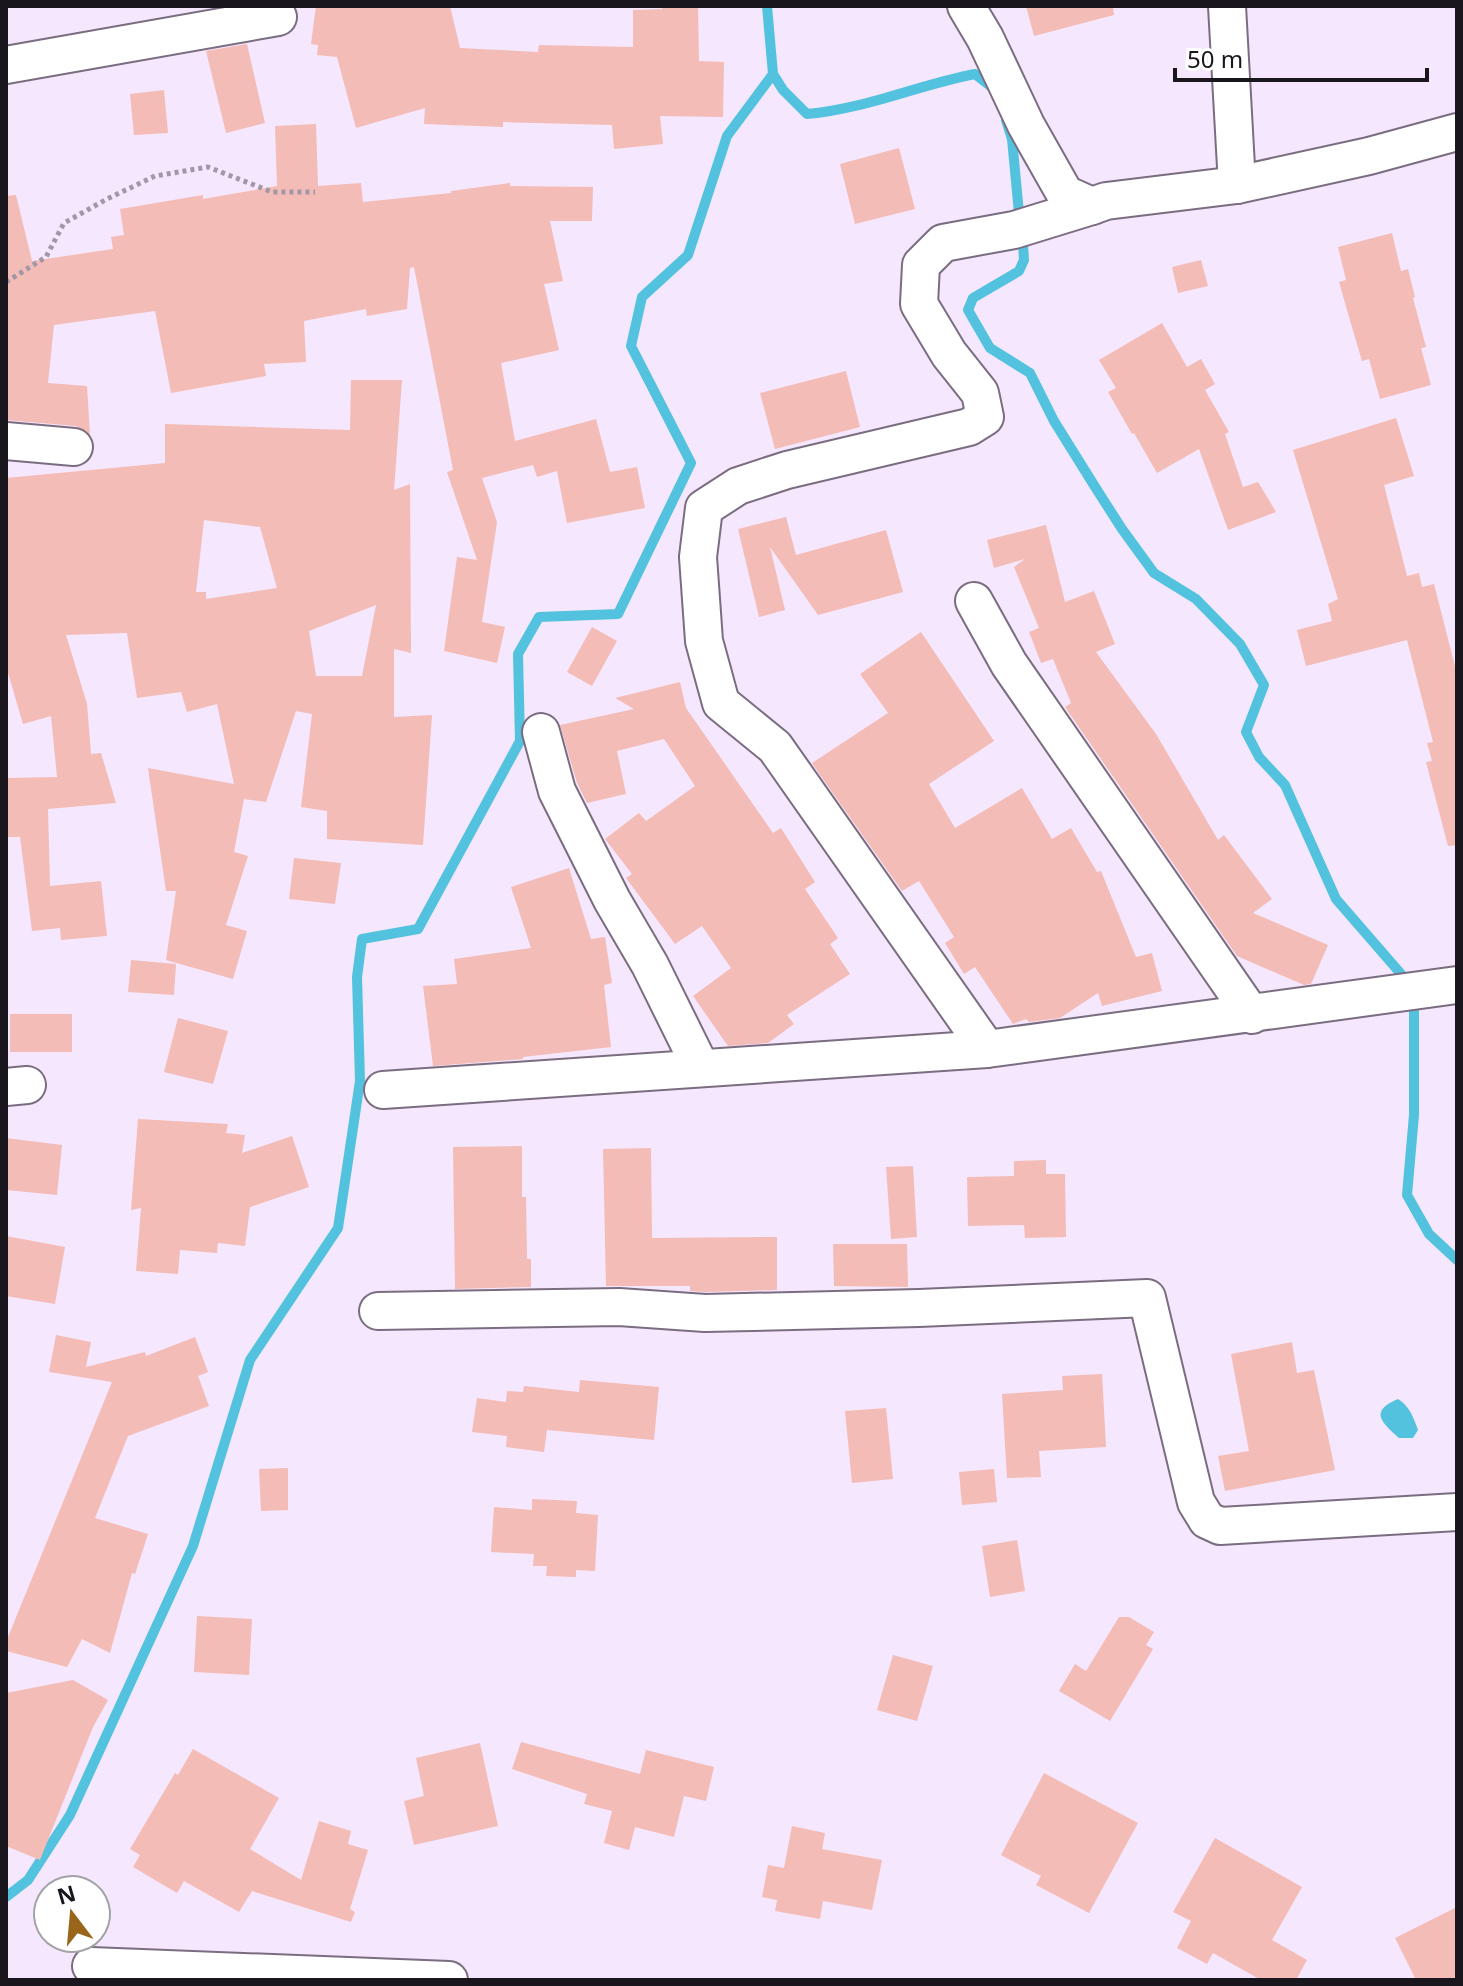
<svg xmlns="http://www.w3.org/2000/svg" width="1463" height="1986" viewBox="0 0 1463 1986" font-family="'Noto Sans',sans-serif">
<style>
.water{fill:#52c2de}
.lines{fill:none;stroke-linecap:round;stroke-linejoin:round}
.stream{stroke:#52c2de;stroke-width:10}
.building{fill:#f4bcb6;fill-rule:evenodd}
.minor-casing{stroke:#7a6d80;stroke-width:40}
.path{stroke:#a197a7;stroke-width:5;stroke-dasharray:4 4;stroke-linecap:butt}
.minor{stroke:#fff;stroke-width:36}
</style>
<rect width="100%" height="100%" fill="#f5e7fd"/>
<path class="water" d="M1398,1399c12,8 15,17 20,31l-5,8h-14c-18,-16 -30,-27 -1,-39z"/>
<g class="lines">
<g class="stream">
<path d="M773,74l10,16 24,24c58,-5 111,-29 168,-40l18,14"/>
<path d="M1006,120l6,19 7,74"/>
<path d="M1023,244l1,16 -5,11 -46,27 -5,12 22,38 40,25 24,48 43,69 25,39 32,44 42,26 44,45 24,41 -18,47 13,25 26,28 51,114 72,83"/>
<path d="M1414,1009v106l-7,80 22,39 28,26"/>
<path d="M6,1897l22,-17 42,-65 123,-269 57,-186 88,-132 22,-147 -3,-104 5,-38 56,-10 102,-188 -2,-87 21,-37 79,-3 73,-151 -60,-117 11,-49 46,-42 39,-119 46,-62 -6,-68"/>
</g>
</g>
<g class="building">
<path d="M316,6h134l10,42 78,4 1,-7 94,2v-37l29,-1v-3h36l1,55 25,1 -1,55 -63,-1 3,28 -49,5 -2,-24 -109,-3v5l-79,-3 1,-16 -69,20 -19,-71 -20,-2 1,-10 -7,-1z"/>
<path d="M1026,6h87l1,9 -80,21z"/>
<path d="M247,44l18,79 -39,10 -20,-82z"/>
<path d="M164,90l4,43 -34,2 -4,-41z"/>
<path d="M316,124l2,62 43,-3 2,19 88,-9v-2l59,-8v3l83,1 -1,34h-42l13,60 -19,3 15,66 -58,13 14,78 81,-22 14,53 27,-5 8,41 -78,15 -10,-52 -20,6 -4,-12 -51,13 15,44 -15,100 23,5 -8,36 -53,-12 13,-94 20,3 -30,-88 6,-2 -39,-203 -4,1 -3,41 -40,7 -1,-7 -62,12 2,41 -42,2 2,12 -95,17 -16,-82 -101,14 -6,58 39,3 3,49 -14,-9 -70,-6v-224l10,-1 16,66 81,-12 -2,-12 13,-2 -4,-26 83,-14v4l74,-13 -2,-60z"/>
<path d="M899,148l16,61 -60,15 -15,-60z"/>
<path d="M1392,233l9,38 7,-2 7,28 -2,1 13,49 -5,1 10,37 -51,14 -11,-40 -7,2 -15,-51 -8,-28 7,-2 -8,-33z"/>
<path d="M1201,260l7,26 -30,7 -6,-26z"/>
<path d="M1162,323l25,44 14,-8 14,25 -10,6 24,42 -4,2 18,53 15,-5 18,30 -48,18 -29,-81 -42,24 -23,-40 -2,1 -24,-42 8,-4 -17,-28z"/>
<path d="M846,371l14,56 -85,22 -15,-56z"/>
<path d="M351,380h51l-8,110 16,-6 1,169 -17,-4v68l38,-2 -9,130 -96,-6v-28l-26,-4 11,-93 -16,-3 -30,91 -22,-3 -10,53 14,4 -22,69 21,6 -14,48 -67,-19 10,-69h-10l-18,-123 86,16 -17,-80 -30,8 -6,-20 -44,6 -10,-65 -61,2 21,69 4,50 10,-1 15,50 -68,6 2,77 51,-5 6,55 -46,4 -1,-12 -28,3 -12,-94h-14v-59l51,-1 -6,-61 -28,8 -17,-58v-188l159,-15v-39l185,6zM204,520l56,7 17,61 -71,11v-7h-10zM376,605l-14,71h-46l-7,-45z"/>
<path d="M1396,418l18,58 -30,9 23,91 12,-3 3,14 12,-3 23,90v171l-9,1 -22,-84 6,-1 -5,-18 6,-1 -26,-102 -101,26 -9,-36 35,-9 -4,-17 10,-5 -45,-149z"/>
<path d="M786,517l10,38 90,-25 17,62 -85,23 -48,-68 15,63 -26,7 -21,-88z"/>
<path d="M1046,525l19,77 29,-11 21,53 -19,8 60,82 62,106 6,-5 48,64 -19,14 75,32 -17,39 -7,1 -67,-29 -172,-249 6,-4 -18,-44 -12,4 -12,-31 10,-4 -25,-61 11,-8 -31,9 -7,-28z"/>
<path d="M592,627l25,14 -25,45 -25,-14z"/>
<path d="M921,632l73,109 -65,43 26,44 67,-40 30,51 19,-11 26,44 4,-1 35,86 16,-4 10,38 -60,15 -4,-13 -38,25 -31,4 -3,-3 -13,5 -38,-57 -11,7 -19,-31 9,-6 -35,-56 -17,10 -82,-116 -8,-12 76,-50 -28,-39z"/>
<path d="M680,682l6,26 87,125 8,-5 34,54 -10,7 33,49 -8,6 20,30 -63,41 7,9 -26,19 -40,3 -35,-50 38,-28 -29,-42 -27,18 -49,-66 6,-4 -27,-35 34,-26 7,8 49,-35 -31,-47 -47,12 9,43 -39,9 -10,-20 -17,-58 74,-16 -19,-11z"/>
<path d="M294,858l47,5 -6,41 -46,-5z"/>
<path d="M569,868l22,71 14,-2 7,46 -8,2 7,62 -88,10v2l-90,7 -10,-80 34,-2 -3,-25 77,-11 -20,-61z"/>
<path d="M131,960l45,4 -2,31 -46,-3z"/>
<rect x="10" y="1014" width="62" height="38"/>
<path d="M178,1018l50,13 -15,53 -49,-12z"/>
<path d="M138,1119l90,5 -2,9 19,2 -3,18 50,-17 17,51 -59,20 -5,39 -27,-3 -1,10 -37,-3 -2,24 -42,-3 5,-63 -10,2z"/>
<path d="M6,1138l56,7 -5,50 -51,-5z"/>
<path d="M522,1146v51h4l1,62h4v28l-76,2 -2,-142z"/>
<path d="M651,1148l1,90 125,-1v53l-72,2 -15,-1v-5h-84l-3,-137z"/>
<path d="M1046,1160v14h19l1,63 -41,1 -1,-13 -56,1 -1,-49 47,-1v-15z"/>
<path d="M913,1166l4,71 -26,2 -5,-72z"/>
<path d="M6,1236l59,11 -10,57 -49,-8z"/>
<path d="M833,1244h74l1,43 -74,-1z"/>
<path d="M56,1335l35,7 -5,25 59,-15 1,4 49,-19 13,35 -10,4 11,30 -81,30 -33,82 53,16 -13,40 -3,-1 -22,80 -28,-14 -15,28 -61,-16v-9l106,-260 -63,-10z"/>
<path d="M1292,1342l5,31 17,-3 21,100 -110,21 -7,-35 31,-5 -18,-97z"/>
<path d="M1102,1374l4,73 -67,4 2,26 -34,1 -5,-84 61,-4 -1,-14z"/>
<path d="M580,1380l79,7 -5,53 -107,-10 -3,22 -38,-5 1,-11 -35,-4 5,-34 29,4 1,-11 16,1 1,-6 55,6z"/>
<path d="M886,1408l7,71 -41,4 -7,-72z"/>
<path d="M288,1468v42l-27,1 -2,-42z"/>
<path d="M994,1469l3,33 -35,3 -3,-33z"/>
<path d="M532,1499l45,2 -1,12 22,2 -3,56 -19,-1v7l-30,-1 1,-10h-14l1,-12 -43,-2 3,-45 38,3z"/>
<path d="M1017,1540l8,51 -35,6 -8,-51z"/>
<path d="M197,1616l55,3 -3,56 -55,-3z"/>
<path d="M1119,1617h10l25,15 -8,13 7,4 -43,72 -51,-30 16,-27 11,7z"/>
<path d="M893,1655l40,11 -16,55 -40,-11z"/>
<path d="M73,1680l35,20 -15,27 -53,133 -34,-14v-153z"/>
<path d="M521,1742l119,32 6,-24 68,17 -8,34 -22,-5 -10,41 -39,-10 -6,23 -25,-7 8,-32 -28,-7 3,-10 -75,-25z"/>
<path d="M480,1743l18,83 -84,19 -10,-44 20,-5 -8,-38z"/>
<path d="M193,1749l86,49 -29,51 51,31 18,-59 32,10 -3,13 20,6 -18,59 5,3 -4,10 -99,-31 -13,21 -55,-31 -7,12 -44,-26 7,-12 -10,-6 45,-76 3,2z"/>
<path d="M1044,1773l94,50 -49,90 -53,-28 5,-9 -40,-21z"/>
<path d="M792,1826l33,7 -3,16 60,11 -10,50 -49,-9 -3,18 -45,-8 2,-11 -15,-3 6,-32 16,3z"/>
<path d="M1215,1838l87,49 -30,53 35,20 -11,20h-35l-48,-27 -6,11 -30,-16 14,-27 -18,-9z"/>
<path d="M1457,1907v73h-41l-21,-42z"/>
</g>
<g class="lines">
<g class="minor-casing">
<g id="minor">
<path d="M966,6l19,32 41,87 39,69 27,12 14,-5 131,-16 132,-29 88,-24"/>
<path d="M1227,6l10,179"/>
<path d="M6,65l272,-48"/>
<path d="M6,441l68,6"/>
<path d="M974,601l35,63 243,351"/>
<path d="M541,732l16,59 55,109 38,65 51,103"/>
<path d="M987,1049l-212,-302 -54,-44 -17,-62 -6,-84 6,-49 34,-22 49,-16 182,-43 16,-10 -5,-24 -31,-39 -30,-50 2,-39 22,-22 71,-13 78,-24"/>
<path d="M6,1087l21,-2"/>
<path d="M383,1090l604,-41 470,-64"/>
<path d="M378,1311l241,-4 86,6 214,-5 228,-10 49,204 11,18 13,6 237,-14"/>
<path d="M91,1966l358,14"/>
</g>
</g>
<path class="path" d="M6,282l40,-25 18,-34 43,-24 48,-23 53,-9 64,25h43"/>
<use href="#minor" class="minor"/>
</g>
<rect width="1463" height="1986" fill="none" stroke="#1a161d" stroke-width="16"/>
<g transform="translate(72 1914) rotate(344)"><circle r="38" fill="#ffffff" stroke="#a3a2a5" stroke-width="2"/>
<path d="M0-6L14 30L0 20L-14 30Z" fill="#98651a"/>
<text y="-12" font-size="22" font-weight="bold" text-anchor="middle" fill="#1a161d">N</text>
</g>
<path d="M1175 68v12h252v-12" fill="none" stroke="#1a161d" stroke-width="4"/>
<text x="1187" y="68" font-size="24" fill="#1a161d" stroke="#ffffff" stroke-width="6" paint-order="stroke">50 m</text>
</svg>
